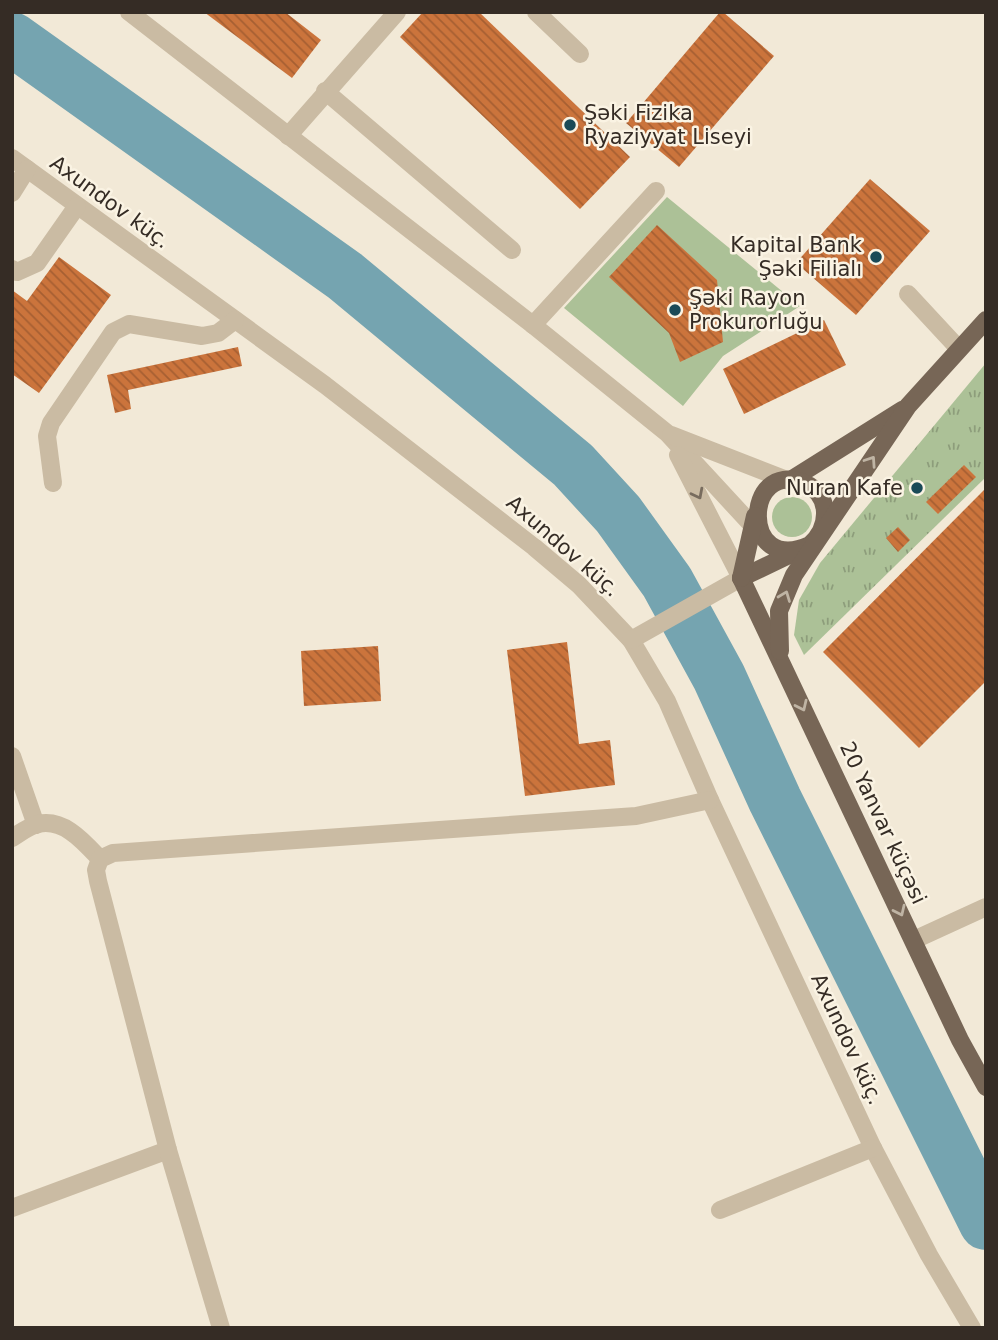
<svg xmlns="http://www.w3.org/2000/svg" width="998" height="1340" viewBox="0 0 998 1340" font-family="'DejaVu Sans',sans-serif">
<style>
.grass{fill:#acc197}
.park{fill:url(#park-tufts)}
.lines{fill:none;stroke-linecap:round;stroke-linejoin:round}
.river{stroke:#75a4b0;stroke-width:54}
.building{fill:url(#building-back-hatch)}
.minor{stroke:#cabba3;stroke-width:18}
.major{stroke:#776656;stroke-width:18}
.oneway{stroke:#bfb4a4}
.oneway2{stroke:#786c5e}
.poi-dot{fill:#1a4a57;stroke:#faf3e3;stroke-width:2.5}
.labels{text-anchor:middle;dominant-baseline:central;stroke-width:5;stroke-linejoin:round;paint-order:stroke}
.poi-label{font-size:21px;fill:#352c25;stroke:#faf3e3;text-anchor:start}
.street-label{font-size:21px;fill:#352c25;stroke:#faf3e3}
</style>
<defs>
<pattern id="park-tufts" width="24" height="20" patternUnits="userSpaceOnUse" patternTransform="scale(1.75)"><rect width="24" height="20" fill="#acc197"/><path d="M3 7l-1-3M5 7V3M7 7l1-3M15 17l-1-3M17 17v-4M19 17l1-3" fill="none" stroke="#8d9d7b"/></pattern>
<pattern id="building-back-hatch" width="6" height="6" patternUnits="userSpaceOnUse" patternTransform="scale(1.75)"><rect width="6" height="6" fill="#cb743c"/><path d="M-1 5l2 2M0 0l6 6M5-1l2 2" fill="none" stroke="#a65f32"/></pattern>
</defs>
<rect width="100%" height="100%" fill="#f2e9d7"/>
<g class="grass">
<path d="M667,197l133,109 -77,50 -40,50 -119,-98z"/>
<circle cx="792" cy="517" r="20"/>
</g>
<path class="park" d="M986,363v114l-182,178 -10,-20 5,-35 21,-37z"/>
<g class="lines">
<path class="river" d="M12,39l333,237 228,189 45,49 49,68 52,95 56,123 211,423"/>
</g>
<g class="building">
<path d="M204,12h81l36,28 -29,38z"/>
<path d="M423,12h56l151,145 -50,52 -180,-172z"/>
<path d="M720,12h3l51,44 -95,111 -53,-44z"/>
<path d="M870,179l60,52 -74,84 -60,-52z"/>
<path d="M657,225l60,55 6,62 -43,20 -11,-29 -60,-56z"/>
<path d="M59,257l52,38 -72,98 -27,-19v-84l15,11z"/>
<path d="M824,320l22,45 -102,49 -21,-45z"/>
<path d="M238,347l4,19 -114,24 3,19 -16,4 -8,-38z"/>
<path d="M964,465l12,12 -38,37 -12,-12z"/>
<path d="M986,488v193l-67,67 -96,-96z"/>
<path d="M898,527l12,13 -12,12 -12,-14z"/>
<path d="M567,642l12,102 31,-4 5,45 -90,11 -18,-146z"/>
<path d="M378,646l3,55 -77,5 -3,-55z"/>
</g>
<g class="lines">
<g class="minor">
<path d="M129,12l404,313 134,108 95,103"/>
<path d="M536,12l44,42"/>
<path d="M325,91l187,159"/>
<path d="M288,136l109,-124"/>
<path d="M12,158l313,227 209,162 45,38 52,55 36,61 43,99 163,348 56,107 43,73"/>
<path d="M12,193l15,-24"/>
<path d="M12,269l5,3 20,-9 40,-57"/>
<path d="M908,294l51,55"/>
<path d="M533,325l123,-134"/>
<path d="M671,435l118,46"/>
<path d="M53,483l-6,-47 4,-13 62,-91 16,-8 73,12 16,-3 17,-13"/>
<path d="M631,640l110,-62 -63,-123"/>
<path d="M12,756l24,69"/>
<path d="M12,838c8,-5 17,-12 26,-14 26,-6 46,18 62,35"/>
<path d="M914,940l72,-33"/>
<path d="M12,1208l156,-58"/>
<path d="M720,1210l153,-62"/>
<path d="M221,1328l-53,-178 -70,-269 -2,-11 4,-11 13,-6 523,-37 74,-16"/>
</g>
<g class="major">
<path d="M789,481l113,-71"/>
<path d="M741,578l219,462 26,47"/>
<path d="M741,578l69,-33c20,-18 22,-50 -6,-62 -61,-25 -64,94 6,62"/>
<path d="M741,578l14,-62"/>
<path d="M780,651l-1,-40 15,-36 114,-169 78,-86"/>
</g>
</g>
<defs><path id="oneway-chevron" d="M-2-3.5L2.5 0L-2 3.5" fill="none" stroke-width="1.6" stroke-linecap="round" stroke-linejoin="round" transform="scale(1.75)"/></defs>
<g class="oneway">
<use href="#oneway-chevron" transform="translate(871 461) rotate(-56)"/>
<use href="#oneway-chevron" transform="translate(785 596) rotate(-69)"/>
<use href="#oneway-chevron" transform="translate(802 706) rotate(65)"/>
<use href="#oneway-chevron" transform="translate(900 911) rotate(65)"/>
</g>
<use class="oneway2" href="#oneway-chevron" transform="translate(698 494) rotate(63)"/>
<g class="poi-dot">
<circle cx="570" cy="125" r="7"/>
<circle cx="876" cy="257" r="7"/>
<circle cx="675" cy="310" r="7"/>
<circle cx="917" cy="488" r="7"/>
</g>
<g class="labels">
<g class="poi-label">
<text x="584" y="113">Şəki Fizika<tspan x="584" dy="24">Ryaziyyat Liseyi</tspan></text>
<text x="862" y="245" text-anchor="end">Kapital Bank<tspan x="862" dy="24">Şəki Filialı</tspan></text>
<text x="689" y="298">Şəki Rayon<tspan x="689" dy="24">Prokurorluğu</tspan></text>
<text x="903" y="488" text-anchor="end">Nuran Kafe</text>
</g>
<g class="street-label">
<text transform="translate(110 202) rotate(36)">Axundov küç.</text>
<text transform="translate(563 546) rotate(41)">Axundov küç.</text>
<text transform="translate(883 823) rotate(65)">20 Yanvar küçəsi</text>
<text transform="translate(847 1039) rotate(65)">Axundov küç.</text>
</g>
</g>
<rect width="998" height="1340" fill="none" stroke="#352c25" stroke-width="28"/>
</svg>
